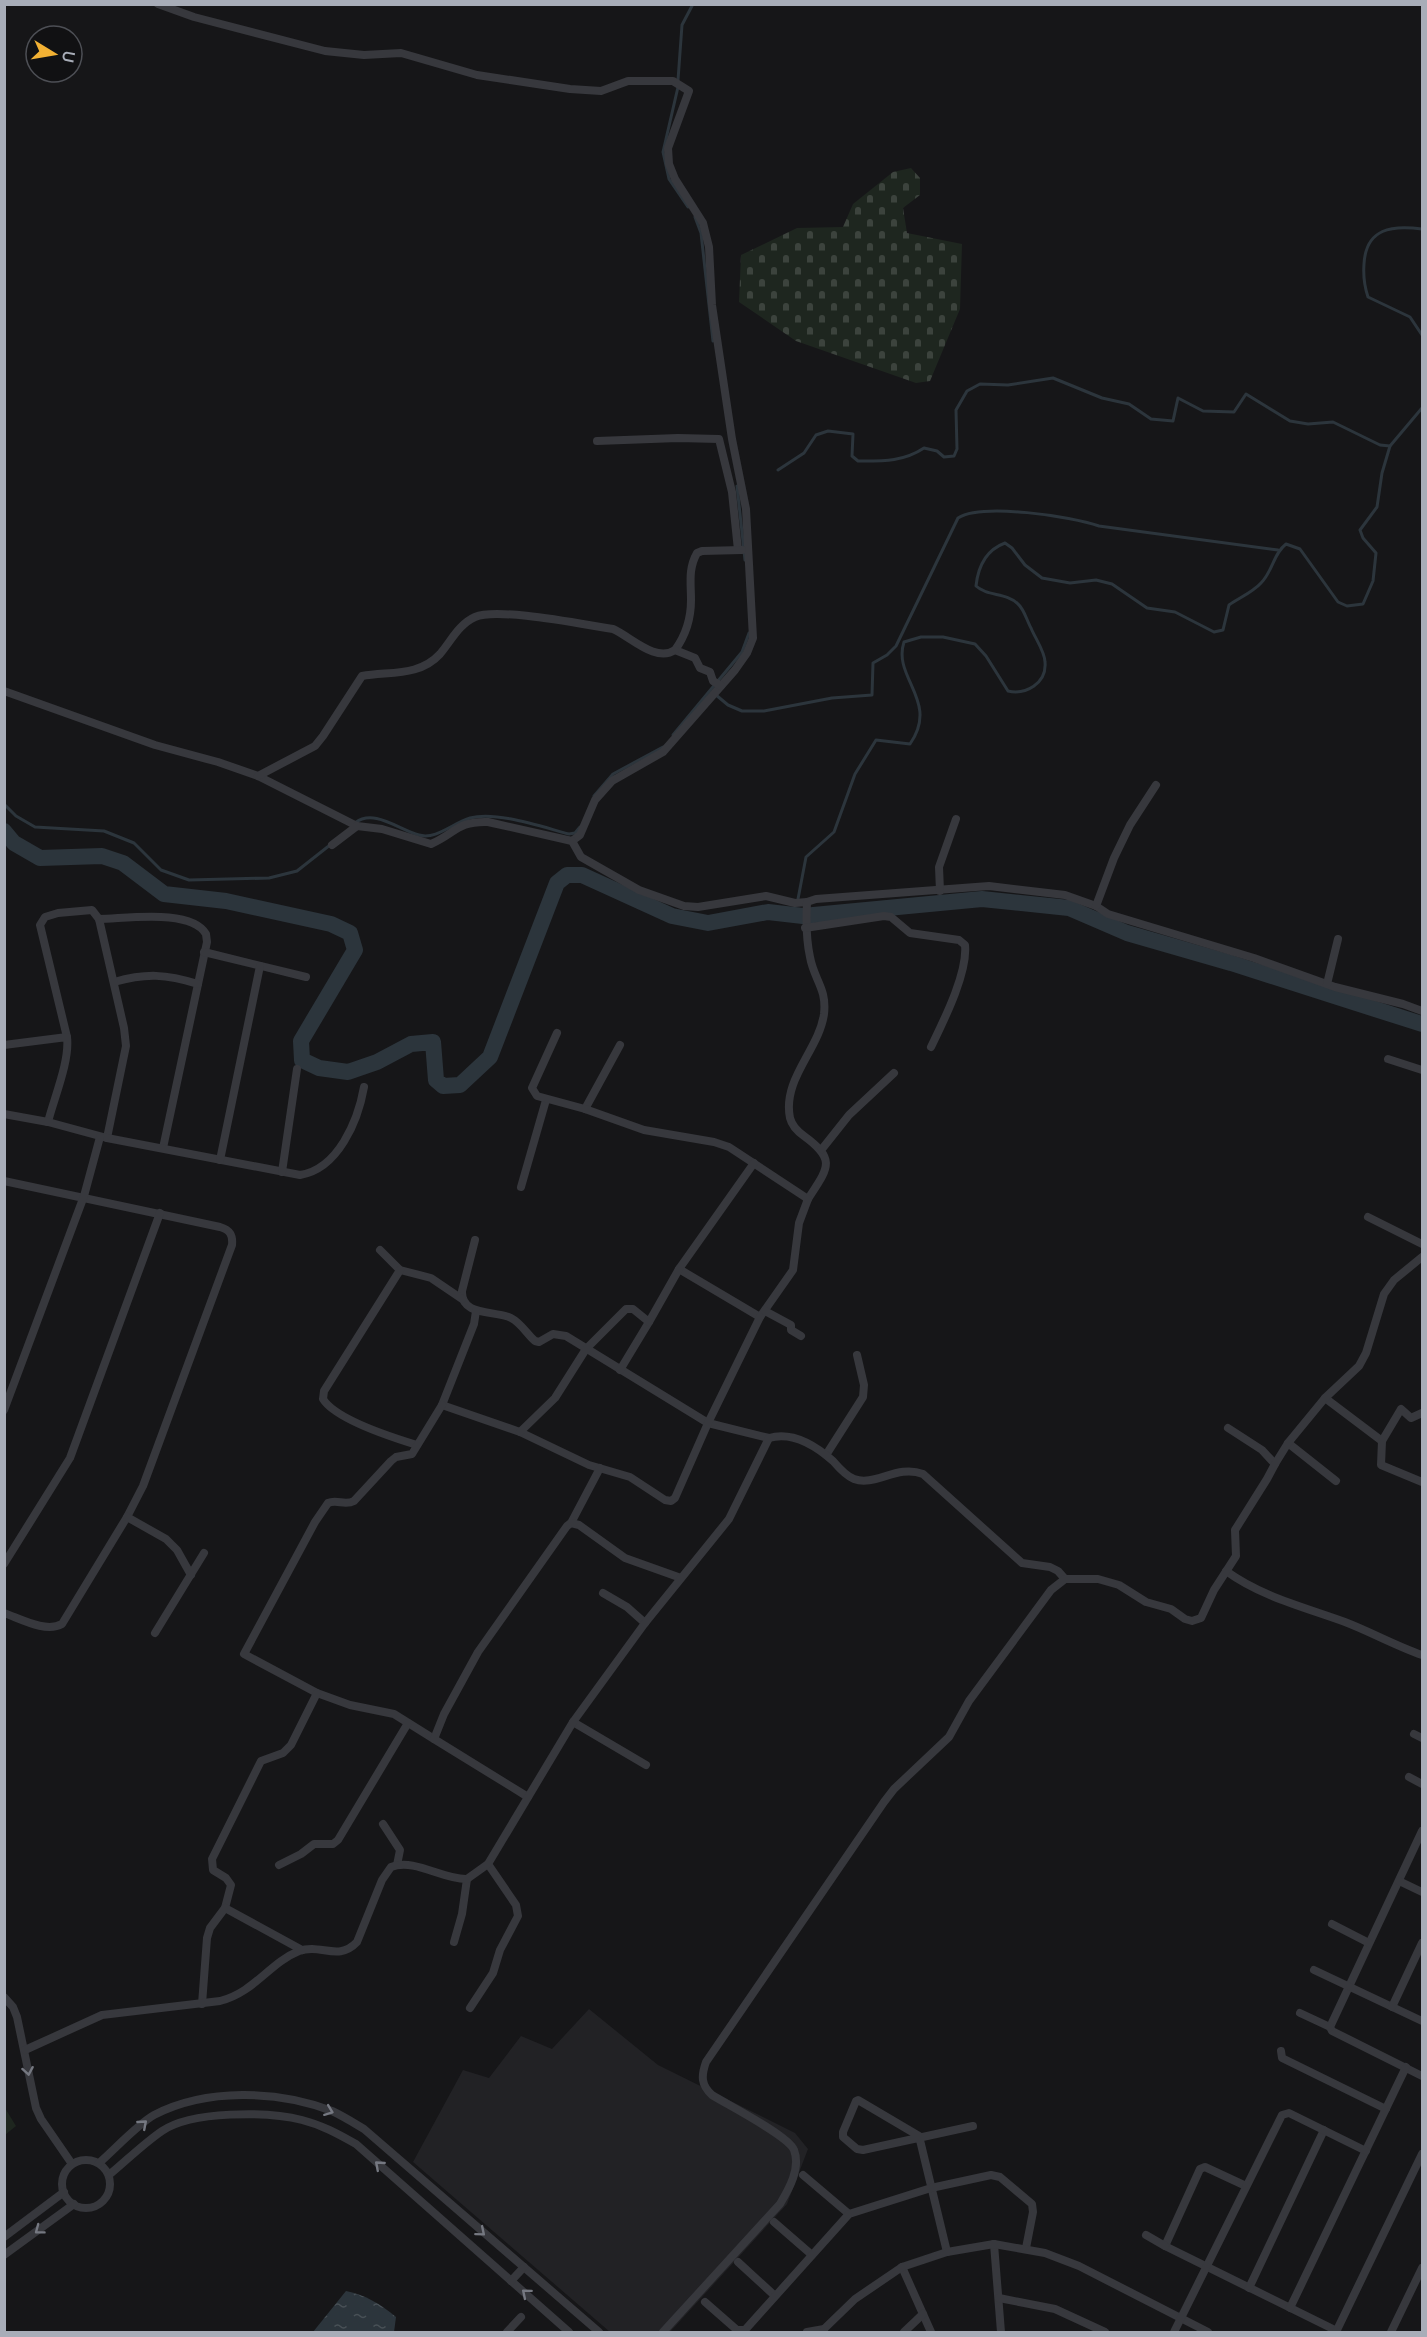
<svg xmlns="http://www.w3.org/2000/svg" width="1427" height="2337" viewBox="0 0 1427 2337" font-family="Manrope,sans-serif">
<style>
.built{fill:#222225}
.cemetery{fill:url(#cemetery-stones)}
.pitch{fill:#1e261f}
.water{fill:url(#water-ripples)}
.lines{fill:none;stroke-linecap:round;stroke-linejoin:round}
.stream{stroke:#2c353c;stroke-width:3}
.river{stroke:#2c353c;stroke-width:16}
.minor{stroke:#37383d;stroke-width:8}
.oneway{stroke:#757881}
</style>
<defs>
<pattern id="cemetery-stones" width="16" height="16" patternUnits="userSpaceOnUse" patternTransform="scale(1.5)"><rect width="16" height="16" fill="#1e261f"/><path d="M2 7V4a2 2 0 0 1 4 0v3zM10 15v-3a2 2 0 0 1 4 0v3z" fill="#3c433d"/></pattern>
<pattern id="water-ripples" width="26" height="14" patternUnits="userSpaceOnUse" patternTransform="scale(1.5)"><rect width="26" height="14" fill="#2c353c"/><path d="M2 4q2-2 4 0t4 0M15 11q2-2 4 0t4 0" fill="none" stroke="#485056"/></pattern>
</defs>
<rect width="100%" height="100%" fill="#161618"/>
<path class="built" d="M589,2009l69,56 137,68 13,16 -21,55 -117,128h-60l-197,-170 50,-92 26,8 32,-42 31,13z"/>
<path class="cemetery" d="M911,168l9,10v17l-17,13 4,25 55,11 -2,65 -30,72 -14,2 -120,-42 -57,-39 2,-47 56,-27 46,-1 10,-23 40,-32z"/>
<path class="pitch" d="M5,2108l11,18 -11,9h-1z"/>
<path class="water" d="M346,2291c20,4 34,13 50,26l-2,15h-81z"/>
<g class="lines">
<g class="stream">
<path d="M678,80l4,-55 11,-21"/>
<path d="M678,87l-15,65 6,27 19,28"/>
<path d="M695,217l6,16 12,108"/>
<path d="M1422,229c-30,-4 -56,-1 -58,35 -1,13 0,21 4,33l42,20 12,18"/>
<path d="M778,470l26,-17 12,-18 12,-4 25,3 -1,22 6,5c24,0 45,1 66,-13l13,3 7,6 10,-1 3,-7 -1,-39 11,-19 13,-7 28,1 45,-7 49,20 27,6 22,15 22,2 5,-23 25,13 31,1 12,-18 44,27 18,3 25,-2 47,23 10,1"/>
<path d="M737,486l8,74"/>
<path d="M716,695l12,10 14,6h22l68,-13 40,-3 1,-32 14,-8 9,-9 62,-128c24,-15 113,-2 141,8l179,24"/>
<path d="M673,735l69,-83 7,-19"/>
<path d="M594,796l19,-22 50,-27"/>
<path d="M4,804l12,12 19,11 69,4 30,12 27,27 28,10 80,-2 28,-7 33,-26"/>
<path d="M355,823c19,-15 44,7 64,12 17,5 34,-12 51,-17 27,-7 72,9 99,16l6,-1 5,-6"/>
<path d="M798,899l8,-42 28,-25 21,-58 21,-34 34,4c30,-43 -18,-66 -6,-102l17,-5h22l32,7 11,12 22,35c17,4 39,-7 37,-29 0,-10 -10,-24 -14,-34 -4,-7 -7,-19 -13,-24 -12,-12 -30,-7 -42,-18 2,-19 10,-36 29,-43l7,5 13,17 17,13 28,5 26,-3 16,4 35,24 28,4 39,20 9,-2 6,-25c10,-7 24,-13 32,-22 12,-12 12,-29 25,-39l14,5 38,53 9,4 16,-2 10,-23 3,-28 -13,-15 -3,-8 17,-23 5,-34 8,-27 32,-38"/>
</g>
<path class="river" d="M4,831l10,12 26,15 62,-2 21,7 41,31 62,7 105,23 19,9 5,17 -54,91 1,19 17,8 29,4 29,-10 34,-18 22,-2 3,38 7,6 17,-1 30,-28 67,-174 10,-8h15l90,41 36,7 60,-11 35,4 179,-17 87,9 58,25 104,30 191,61"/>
<g class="minor">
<path d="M158,4l36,13 131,34 39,4 37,-2 76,22 93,14 31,2 27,-10h45l16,10 -21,57 1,16 6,15 28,44 6,24 3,58 20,134 14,70 7,129 -6,15 -12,17 -72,82 -51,29 -17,19 -15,35 -8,6"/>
<path d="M597,441l81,-3 41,1 13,53 6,58"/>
<path d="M721,686l-8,-5 -3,-9 -10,-4 -5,-10 -20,-8c11,-15 16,-31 16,-50 0,-17 -3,-31 6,-47l5,-2 40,-1"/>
<path d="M4,691l151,54 63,17 40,14 99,50 25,3 49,15c25,-11 26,-23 57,-22l84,19 9,16 58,33 45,16 14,1 68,-11 29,7 12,-1 9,-3 173,-13 76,9 31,11 12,8 146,44 81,29 68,17 19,7"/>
<path d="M258,776l57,-30 8,-10 39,-60c27,-5 57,1 78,-22 11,-13 19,-30 35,-37 23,-10 110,8 138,12 18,8 43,34 62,21"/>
<path d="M332,845l25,-19"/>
<path d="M940,891l-1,-24 17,-48"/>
<path d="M807,902c-1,19 -1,37 3,55 4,23 17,31 14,57 -5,36 -42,65 -34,104 2,8 7,13 14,18 33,24 24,32 4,63"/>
<path d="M1096,906l18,-48 16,-33 26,-40"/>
<path d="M99,919c25,0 92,-11 107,15l1,8 -44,206"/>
<path d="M805,928l79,-12 7,1 19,16 49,7 6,5c3,28 -22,77 -34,102"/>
<path d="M204,952l102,25"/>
<path d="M114,982c32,-9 52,-8 84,2"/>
<path d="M1327,984l11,-45"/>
<path d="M67,1037l-27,-112 5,-8 13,-4 34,-3 7,9 25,109 2,18 -19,92"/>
<path d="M4,1045l63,-8c3,24 -13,61 -19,85"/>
<path d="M1388,1059l34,11"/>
<path d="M585,1109l35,-64"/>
<path d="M4,1114l44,8 59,16 193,37c38,-6 58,-54 64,-88"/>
<path d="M822,1149l27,-34 45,-42"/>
<path d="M220,1160l40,-194"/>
<path d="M282,1172l15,-103"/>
<path d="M4,1181l216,46c10,3 13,8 12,18l-89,241 -16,31 -65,107c-16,9 -41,-5 -58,-11"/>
<path d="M521,1187l25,-87"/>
<path d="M1368,1217l54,27"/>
<path d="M475,1240l-13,51c-1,26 33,19 49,27 10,5 16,16 24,23l4,1 14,-8 13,2 142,87 61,15"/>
<path d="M380,1250l20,20 31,8 31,21"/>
<path d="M679,1269l81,48"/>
<path d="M400,1270l-76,121 -1,8c13,21 71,39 94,46"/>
<path d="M476,1311l-2,13 -32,81 78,27 69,33 41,12 35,23 6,1 4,-3 33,-75 52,-106 33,-47 6,-47 9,-24 -79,-52 -15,-5 -70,-12 -59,-21 -48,-13 -5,-8 25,-55"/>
<path d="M765,1311l26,14v5l10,6"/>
<path d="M620,1370l29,-48"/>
<path d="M1325,1398l57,43"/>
<path d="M4,1410l80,-214 16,-59"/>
<path d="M1422,1413l-11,5 -10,-9 -19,32 -1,24 41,17"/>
<path d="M1228,1428l34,22 13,14"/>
<path d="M520,1432l35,-34 31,-49 40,-40h7l16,13 30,-53 75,-106"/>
<path d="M1288,1443l48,38"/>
<path d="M826,1455l37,-58 1,-12 -7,-30"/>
<path d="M127,1517l39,22 11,11 14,25"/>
<path d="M571,1523l29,-55"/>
<path d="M4,1564l66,-106 90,-245"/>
<path d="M1226,1571c36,26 78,36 119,51 26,10 51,24 77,33"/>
<path d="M603,1593l24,14 18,16"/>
<path d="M155,1633l49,-80"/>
<path d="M573,1722l73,43"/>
<path d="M1414,1734l8,4"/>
<path d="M434,1739l-40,-25 -44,-9 -33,-12 -73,-39 71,-132 13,-19c9,-4 17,3 26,-2l37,-40 5,-4 16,-3 30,-49"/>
<path d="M1409,1777l13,7"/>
<path d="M528,1797l-94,-58 10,-25 34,-62 89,-126 4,-3 8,2 46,33 56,20"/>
<path d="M383,1824l17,26 -3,15"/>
<path d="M1422,1831l-92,196 2,4 90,45"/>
<path d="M279,1865l22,-11 13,-10h19l5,-4 70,-117"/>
<path d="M1399,1881l23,11"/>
<path d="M225,1908l6,-23 -5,-7 -13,-8 -1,-11 49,-98 22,-8 8,-8 26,-52"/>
<path d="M1332,1924l37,19"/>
<path d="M454,1942l8,-28 5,-35"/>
<path d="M1314,1970l108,51"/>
<path d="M4,1997l9,10 4,10 19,91 5,11 31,45"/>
<path d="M202,2004l5,-66 3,-10 15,-20 77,42"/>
<path d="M1392,2007l30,-64"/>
<path d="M470,2008l23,-35 7,-23 18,-34 -2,-11 -28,-41"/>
<path d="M1300,2013l30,14"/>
<path d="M25,2050l77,-35 118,-14c35,-9 49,-38 79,-50 22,-8 39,11 58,-9l25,-62 9,-13c24,-9 52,13 76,12l21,-15 85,-142 72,-99 84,-104 40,-81c24,-7 47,8 64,23 6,7 13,15 21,18 21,8 43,-15 69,-5l99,89 28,4 8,4 7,8"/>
<path d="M1281,2051l1,7 104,51"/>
<circle cx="86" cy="2184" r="24"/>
<path d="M99,2163c15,-13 39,-39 55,-48 52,-27 124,-25 178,-4 11,5 22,12 32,18l235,203"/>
<path d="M109,2175c17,-14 34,-31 53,-44 29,-20 106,-20 140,-11 20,5 36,14 54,24l213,188"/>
<path d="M803,2175l46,39"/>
<path d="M1246,2186l-41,-19 -5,2 -35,77 172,85"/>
<path d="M774,2222l38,33"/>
<path d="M1146,2235l19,11"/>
<path d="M4,2237l60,-45"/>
<path d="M994,2244l7,88"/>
<path d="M947,2252l-28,-116 -61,-36 -2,1 -13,31v5l14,12 6,1 110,-24"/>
<path d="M4,2255l70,-51"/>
<path d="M738,2262l36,33"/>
<path d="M902,2267l29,65"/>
<path d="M511,2281l13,-14"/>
<path d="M1249,2288l75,-158"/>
<path d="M999,2298l56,11 50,23"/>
<path d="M705,2302l32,28h8l104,-116 82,-26 60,-13 9,2 32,27 1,8 -7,36"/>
<path d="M1290,2308l116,-241"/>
<path d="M507,2332l14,-15"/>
<path d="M663,2332l117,-128c9,-15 21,-36 14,-54 -5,-14 -66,-45 -82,-55 -11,-10 -11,-19 -6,-33l178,-260 10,-13 55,-52 20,-36 82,-111 14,-11h33l21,6 27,17 25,7 14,10 7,2 9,-3 13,-28 22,-34 -1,-26 32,-51 8,-15 13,-21 37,-45 34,-32 7,-13 18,-59 10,-14 28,-23"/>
<path d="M807,2332l17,-3"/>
<path d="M823,2332l1,-3 31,-30 47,-32 45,-15 47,-8 51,9 34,13 129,66"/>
<path d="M904,2332l19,-18"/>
<path d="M1174,2332l108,-217 7,-2 77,38"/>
<path d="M1336,2332l86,-178"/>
<path d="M1391,2332l31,-64"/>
</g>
</g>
<defs><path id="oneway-chevron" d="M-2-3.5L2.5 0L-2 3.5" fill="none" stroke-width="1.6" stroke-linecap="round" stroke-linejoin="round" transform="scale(1.5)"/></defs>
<g class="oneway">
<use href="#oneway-chevron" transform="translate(28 2071) rotate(80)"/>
<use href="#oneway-chevron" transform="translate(329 2111) rotate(21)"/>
<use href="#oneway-chevron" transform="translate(143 2124) rotate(-41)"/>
<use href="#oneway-chevron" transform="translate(379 2165) rotate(-139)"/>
<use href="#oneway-chevron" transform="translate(39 2230) rotate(143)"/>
<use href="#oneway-chevron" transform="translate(481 2232) rotate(40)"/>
<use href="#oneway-chevron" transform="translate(526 2293) rotate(-140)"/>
</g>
<rect width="1427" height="2337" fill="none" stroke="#a8adb8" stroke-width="12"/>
<g transform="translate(54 54) rotate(101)"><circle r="28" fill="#111113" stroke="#4d4f55" stroke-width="1.5"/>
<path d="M0-4.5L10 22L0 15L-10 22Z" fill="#f2b134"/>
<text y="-9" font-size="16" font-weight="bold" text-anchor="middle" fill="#a8adb8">U</text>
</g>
</svg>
